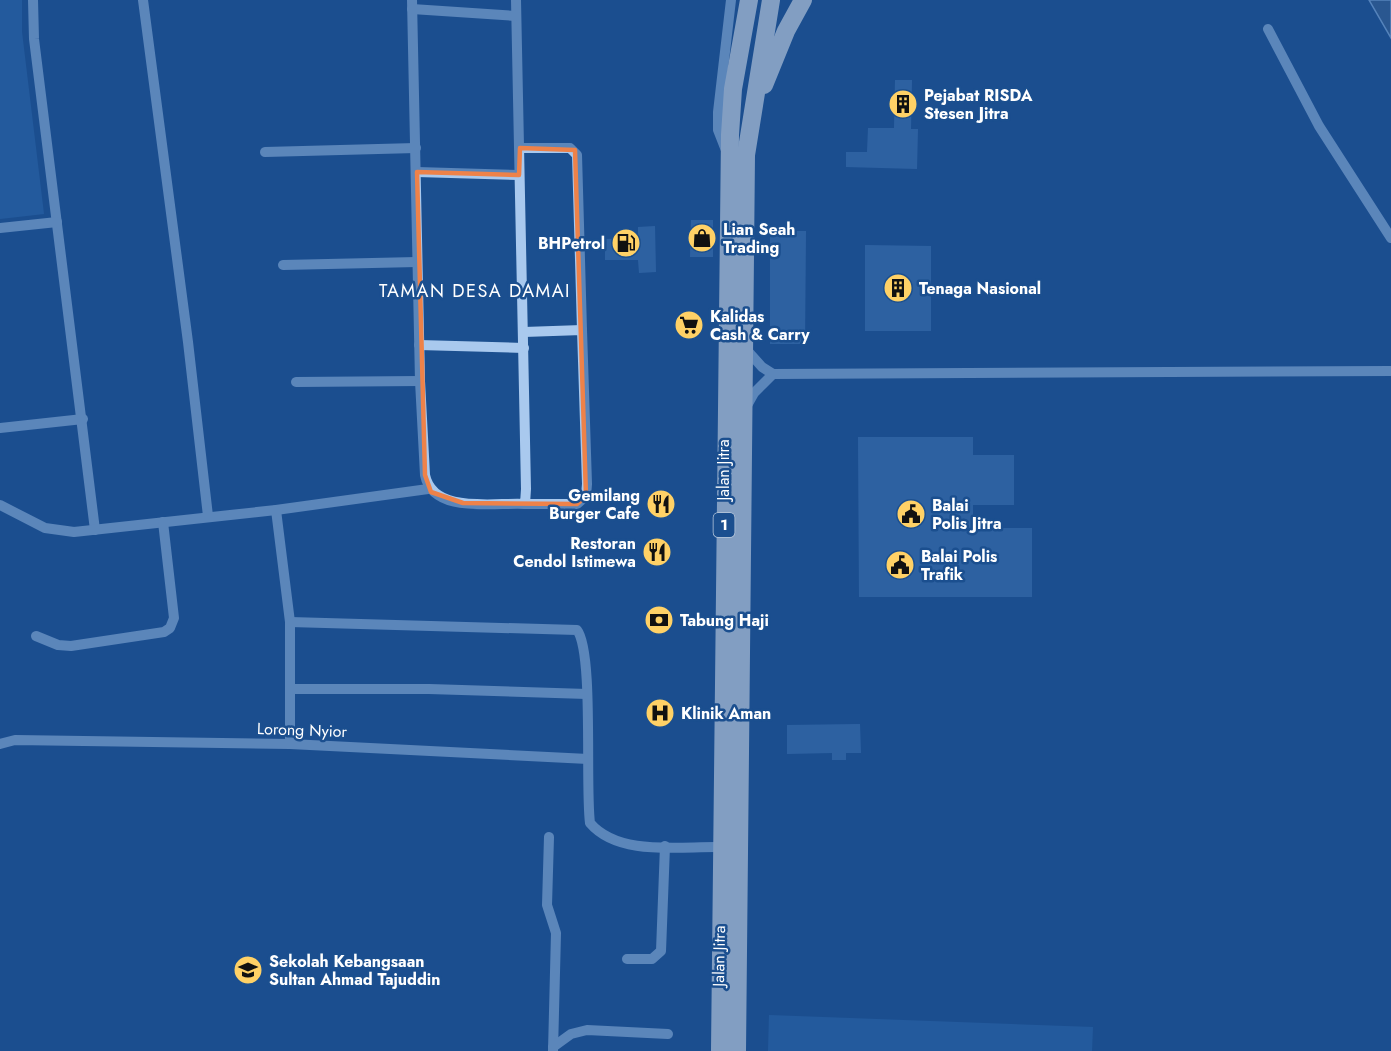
<svg xmlns="http://www.w3.org/2000/svg" width="1391" height="1051" viewBox="0 0 1391 1051" font-family="Jost,sans-serif">
<style>
.green{fill:#2e69ad}
.water{fill:#3c6290;stroke:#9cc4f0;stroke-width:1.5}
.building{fill:#4478b7}
.lines{fill:none;stroke-linecap:round;stroke-linejoin:round}
.minor{stroke:#a9c9ee;stroke-width:10}
.highway{stroke:#fff;stroke-width:18}
.marked{fill:none;stroke:#ee8249;stroke-width:4.5;stroke-linejoin:round}
.labels{text-anchor:middle;dominant-baseline:central;stroke-width:5;stroke-linejoin:round;paint-order:stroke}
.shield{fill:#1b4f8f;stroke:#bbcadd;stroke-width:1.5}
.shield-label{font-size:15px;font-weight:bold;fill:#fff}
.poi-label{font-size:16px;font-weight:bold;fill:#fff;stroke:#1b4f8f;text-anchor:start}
.street-label{font-size:16px;fill:#fff;stroke:#1b4f8f}
.neighbourhood-label{font-size:18px;letter-spacing:1.5px;fill:#fff;stroke:#1b4f8f}
</style>
<rect width="100%" height="100%" fill="#1b4f8f"/>
<g class="green">
<path d="M0,0h22v32l22,182 -44,5z"/>
<path d="M769,1015l324,12 -1,24h-324z"/>
</g>
<path class="water" d="M1369,0h22v38z"/>
<g class="building">
<path d="M895,80h17l-1,49h7l-1,40 -71,-2v-15h21l1,-24h26z"/>
<path d="M691,220h22v37h-23z"/>
<path d="M655,226l1,46 -17,1 -1,-13h-33v-21l33,-1v-11z"/>
<path d="M770,231h36l-1,113h-35z"/>
<path d="M865,245l66,1v85h-66z"/>
<path d="M858,437h115v18h41v50h-41v23h59v69h-173z"/>
<path d="M860,724l1,29h-15v7h-14v-7l-45,1v-29z"/>
</g>
<g class="lines">
<g class="minor">
<path d="M33,0l1,39 61,491"/>
<path d="M143,0l45,342 20,174"/>
<path d="M412,0l8,381 5,94c8,40 70,27 100,29l1,-15 -10,-489"/>
<path d="M412,9l104,7"/>
<path d="M1268,29l51,97 72,112"/>
<path d="M520,148h50l7,7 5,175"/>
<path d="M265,152l151,-4"/>
<path d="M727,153l-9,-23v-18l13,-112"/>
<path d="M417,172l102,3"/>
<path d="M0,228l57,-6"/>
<path d="M283,265l134,-3"/>
<path d="M524,332l58,-2 5,154 -1,12 -9,8h-52"/>
<path d="M419,345l105,3"/>
<path d="M745,348l17,19 11,7 618,-3"/>
<path d="M296,382l124,-1"/>
<path d="M745,409l9,-16 19,-19"/>
<path d="M0,428l83,-9"/>
<path d="M0,505l45,23 29,4 202,-22 152,-21"/>
<path d="M276,510l14,112v122"/>
<path d="M290,622l287,8c17,22 8,156 13,193 29,34 91,23 131,24"/>
<path d="M36,636l22,9 13,1 93,-14 6,-4 4,-10 -11,-96"/>
<path d="M290,689h139l158,5"/>
<path d="M0,744l15,-4 275,4 298,15"/>
<path d="M549,837l-2,68 9,28 -3,118"/>
<path d="M627,959h25l9,-8 4,-105"/>
<path d="M553,1047l18,-13 16,-4 81,4"/>
</g>
<g class="highway">
<path d="M764,85l22,-54 17,-31"/>
<path d="M720,1051l10,-916 3,-46 16,-89"/>
<path d="M737,1051l9,-896 25,-155"/>
</g>
</g>
<path d="M0 0H1391V1051H0ZM520,148l55,2 11,346 -9,8 -114,-1 -32,-11 -6,-17 -8,-303 102,3z" fill="#1b4f8f" fill-opacity=".55" fill-rule="evenodd"/>
<path class="marked" d="M520,148l55,2 11,346 -9,8 -114,-1 -32,-11 -6,-17 -8,-303 102,3z"/>
<defs>
<g id="building-disc" transform="scale(1.5)"><circle r="9.5" fill="#ffd166" stroke="#1b4f8f"/><path d="M-4-6H4V6H1V3H-1V6H-4ZM-2.5-4.3h1.7v1.8h-1.7ZM.8-4.3h1.7v1.8H.8ZM-2.5-1h1.7V.8h-1.7ZM.8-1h1.7V.8H.8Z" fill="#111"/></g>
<g id="shop-disc" transform="scale(1.5)"><circle r="9.5" fill="#ffd166" stroke="#1b4f8f"/><path d="M-5-2.5h2.3a2.7 3.5 0 0 1 5.4 0H5L5.5 6h-11ZM-1.5-2.5h3a1.5 2.3 0 0 0-3 0Z" fill="#111"/></g>
<g id="fuel-disc" transform="scale(1.5)"><circle r="9.5" fill="#ffd166" stroke="#1b4f8f"/><path d="M-5.5-6h7V0h2V4h1.3V-2.5L3-4.5l.8-.8L6-3V5H2.5V1h-1V6h-7ZM-4.2-4.7v3.2H.2V-4.7Z" fill="#111"/></g>
<g id="supermarket-disc" transform="scale(1.5)"><circle r="9.5" fill="#ffd166" stroke="#1b4f8f"/><path d="M-6-5.5h2.5l.6 2H6L4.5 2H-2.5L-4.4-4H-6ZM-1.5 3.2a1.3 1.3 0 1 0 .1 0ZM3 3.2a1.3 1.3 0 1 0 .1 0Z" fill="#111"/></g>
<g id="restaurant-disc" transform="scale(1.5)"><circle r="9.5" fill="#ffd166" stroke="#1b4f8f"/><path d="M-5-6h1v4h1v-4h1v4h1v-4h1v5L-1.5 .5V6h-2V.5L-5-1ZM5-6V6H3V1.5H1.5Q1.5-4 5-6Z" fill="#111"/></g>
<g id="civic-disc" transform="scale(1.5)"><circle r="9.5" fill="#ffd166" stroke="#1b4f8f"/><path d="M-.6-6.5H3V-4.5H.6V-3L4-1V1h2V6H-6V1h2V-1L-.6-3ZM-1.2 2.5V6h2.4V2.5Z" fill="#111"/></g>
<g id="bank-disc" transform="scale(1.5)"><circle r="9.5" fill="#ffd166" stroke="#1b4f8f"/><path d="M-6-4H6V4H-6ZM0-2.3a2.3 2.3 0 1 0 0 4.6a2.3 2.3 0 1 0 0-4.6Z" fill="#111"/></g>
<g id="hospital-disc" transform="scale(1.5)"><circle r="9.5" fill="#ffd166" stroke="#1b4f8f"/><path d="M-5-5h3v3.5h4V-5h3V5h-3V1.5h-4V5h-3Z" fill="#111"/></g>
<g id="school-disc" transform="scale(1.5)"><circle r="9.5" fill="#ffd166" stroke="#1b4f8f"/><path d="M0-5L7-2L0 1L-7-2ZM-4 1L0 2.5L4 1V4Q0 6-4 4Z" fill="#111"/></g>
</defs>
<g fill-rule="evenodd">
<use href="#building-disc" x="903" y="104"/>
<use href="#shop-disc" x="702" y="238"/>
<use href="#fuel-disc" x="626" y="243"/>
<use href="#building-disc" x="898" y="288"/>
<use href="#supermarket-disc" x="689" y="325"/>
<use href="#restaurant-disc" x="661" y="504"/>
<use href="#civic-disc" x="911" y="514"/>
<use href="#restaurant-disc" x="657" y="552"/>
<use href="#civic-disc" x="900" y="565"/>
<use href="#bank-disc" x="659" y="620"/>
<use href="#hospital-disc" x="660" y="713"/>
<use href="#school-disc" x="248" y="970"/>
</g>
<g class="labels">
<rect class="shield" x="713.5" y="513" width="21" height="24" rx="4.5"/>
<g class="shield-label">
<text x="724" y="525">1</text>
</g>
<g class="poi-label">
<text x="924" y="95">Pejabat RISDA<tspan x="924" dy="18">Stesen Jitra</tspan></text>
<text x="723" y="229">Lian Seah<tspan x="723" dy="18">Trading</tspan></text>
<text x="605" y="243" text-anchor="end">BHPetrol</text>
<text x="919" y="288">Tenaga Nasional</text>
<text x="710" y="316">Kalidas<tspan x="710" dy="18">Cash &amp; Carry</tspan></text>
<text x="640" y="495" text-anchor="end">Gemilang<tspan x="640" dy="18">Burger Cafe</tspan></text>
<text x="932" y="505">Balai<tspan x="932" dy="18">Polis Jitra</tspan></text>
<text x="636" y="543" text-anchor="end">Restoran<tspan x="636" dy="18">Cendol Istimewa</tspan></text>
<text x="921" y="556">Balai Polis<tspan x="921" dy="18">Trafik</tspan></text>
<text x="680" y="620">Tabung Haji</text>
<text x="681" y="713">Klinik Aman</text>
<text x="269" y="961">Sekolah Kebangsaan<tspan x="269" dy="18">Sultan Ahmad Tajuddin</tspan></text>
</g>
<g class="street-label">
<text transform="translate(723 470) rotate(-90)">Jalan Jitra</text>
<text transform="translate(302 730) rotate(2)">Lorong Nyior</text>
<text transform="translate(719 956) rotate(-89)">Jalan Jitra</text>
</g>
<g class="neighbourhood-label">
<text x="475" y="291">TAMAN DESA DAMAI</text>
</g>
</g>
</svg>
